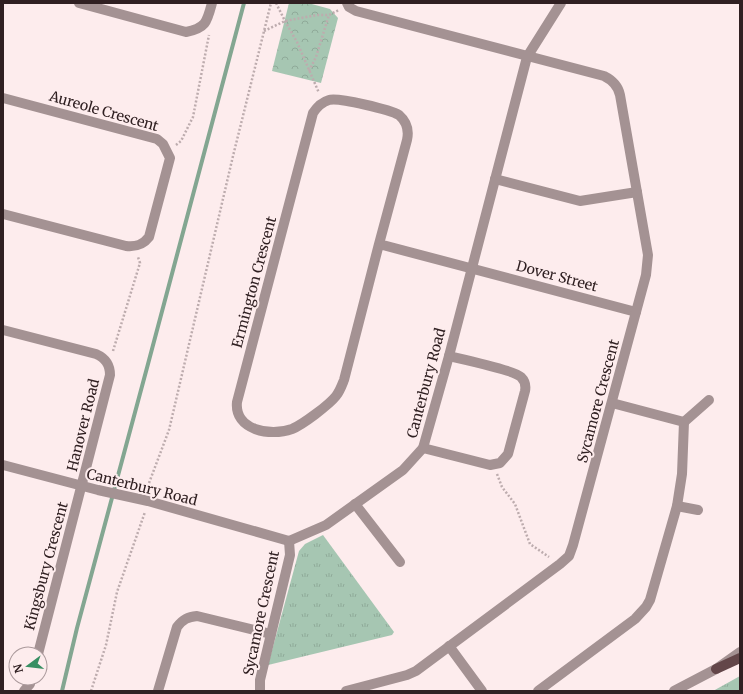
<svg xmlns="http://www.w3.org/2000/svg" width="743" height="694" viewBox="0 0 743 694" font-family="Merriweather,serif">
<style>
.grass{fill:url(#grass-tufts)}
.park{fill:url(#park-crowns)}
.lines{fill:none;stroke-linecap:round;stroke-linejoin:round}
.stream{stroke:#83a691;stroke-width:4}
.path{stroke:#bdacae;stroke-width:2.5;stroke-dasharray:2 2;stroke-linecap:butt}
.minor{stroke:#a49293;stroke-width:10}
.tertiary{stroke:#a49293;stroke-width:10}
.primary{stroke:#634649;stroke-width:10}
.labels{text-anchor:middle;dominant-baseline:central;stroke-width:4;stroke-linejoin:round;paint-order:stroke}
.street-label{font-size:14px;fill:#302022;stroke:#fdeced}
</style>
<defs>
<pattern id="grass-tufts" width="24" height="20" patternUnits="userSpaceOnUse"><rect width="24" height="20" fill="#a6c6b2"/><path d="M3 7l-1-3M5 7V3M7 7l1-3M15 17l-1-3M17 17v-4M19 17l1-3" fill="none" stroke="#8faa99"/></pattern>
<pattern id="park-crowns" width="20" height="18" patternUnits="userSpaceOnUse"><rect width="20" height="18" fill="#a6c6b2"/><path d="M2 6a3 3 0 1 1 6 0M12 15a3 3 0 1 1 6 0" fill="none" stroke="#8faa99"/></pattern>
</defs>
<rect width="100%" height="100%" fill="#fdeced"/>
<g class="grass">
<path d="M323,535l71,97 -2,3 -124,30 31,-114 6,-7z"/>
<path d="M740,676v15h-27z"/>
</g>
<path class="park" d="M289,3h19l22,6 8,9 -17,65 -49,-12z"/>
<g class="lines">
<path class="stream" d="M62,691l15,-63 71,-264 96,-361"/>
<g class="path">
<path d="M276,3l9,18 12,21 22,51"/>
<path d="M264,31l21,-10 32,-6h12l10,-5"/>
<path d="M309,71l7,-14 13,-42"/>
<path d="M176,145l5,-4 12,-24 16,-82"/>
<path d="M113,351l27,-88 -2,-6"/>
<path d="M497,474l5,13 13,17 15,40 19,13"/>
<path d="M149,491v-8l20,-53 64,-274 38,-153"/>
<path d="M91,691l15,-46 11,-53 28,-80"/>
</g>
<g class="minor">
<path d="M79,3l107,29c20,-4 21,-10 26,-29"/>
<path d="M3,98l154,41 6,5 7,14 -21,79c-6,8 -13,10 -23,9l-123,-32"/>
<path d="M495,179l85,22 57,-9"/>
<path d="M379,244l-35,136c-2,5 -4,11 -8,16 -7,9 -34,29 -44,33 -22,8 -58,1 -55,-27l76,-289c4,-6 9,-11 16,-13 9,-3 62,10 70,15 8,7 10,16 8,25l-28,104 257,68"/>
<path d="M3,330l93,24c9,4 14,10 14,21l-72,279"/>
<path d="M684,422l25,-22"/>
<path d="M423,448l67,17 10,-2 8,-9 17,-63c1,-5 0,-10 -4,-14 -7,-7 -59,-18 -72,-21"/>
<path d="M3,465l95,25 50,11 141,40 37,-16 77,-55 20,-22 26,-92 78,-299 34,-54"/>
<path d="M355,504l45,58"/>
<path d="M677,506l21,4"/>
<path d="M449,646l33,45"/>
<path d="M24,691l6,-7 1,-6"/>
<path d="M158,691l19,-64c6,-8 11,-10 20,-11l74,18"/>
<path d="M260,691v-11l30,-125 -1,-14"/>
<path d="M346,691l61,-16 9,-4 144,-107 9,-8 4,-11 73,-270 2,-20 -28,-160c-2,-10 -8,-15 -16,-19l-248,-65 -7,-4 -2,-4"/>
<path d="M538,691l97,-72 11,-12 4,-7 27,-94 5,-32 2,-52 -72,-19"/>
</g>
<path class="tertiary" d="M674,691l42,-22 24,-17"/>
<path class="primary" d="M716,669l24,-11"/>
</g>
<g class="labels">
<g class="street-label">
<text transform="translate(104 111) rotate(16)">Aureole Crescent</text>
<text transform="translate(557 276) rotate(15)">Dover Street</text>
<text transform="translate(254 282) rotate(-75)">Ermington Crescent</text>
<text transform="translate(426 383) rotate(-75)">Canterbury Road</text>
<text transform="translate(598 401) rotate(-75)">Sycamore Crescent</text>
<text transform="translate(83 425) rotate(-76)">Hanover Road</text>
<text transform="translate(142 487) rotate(14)">Canterbury Road</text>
<text transform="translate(46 566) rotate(-75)">Kingsbury Crescent</text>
<text transform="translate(261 613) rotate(-78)">Sycamore Crescent</text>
</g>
</g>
<rect width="743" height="694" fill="none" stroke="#302022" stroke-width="8"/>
<g transform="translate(28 666) rotate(255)"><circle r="19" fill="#fdeced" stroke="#ab9a9c"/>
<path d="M0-3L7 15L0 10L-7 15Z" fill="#388f63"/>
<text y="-6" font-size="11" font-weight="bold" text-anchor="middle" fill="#302022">N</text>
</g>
</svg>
